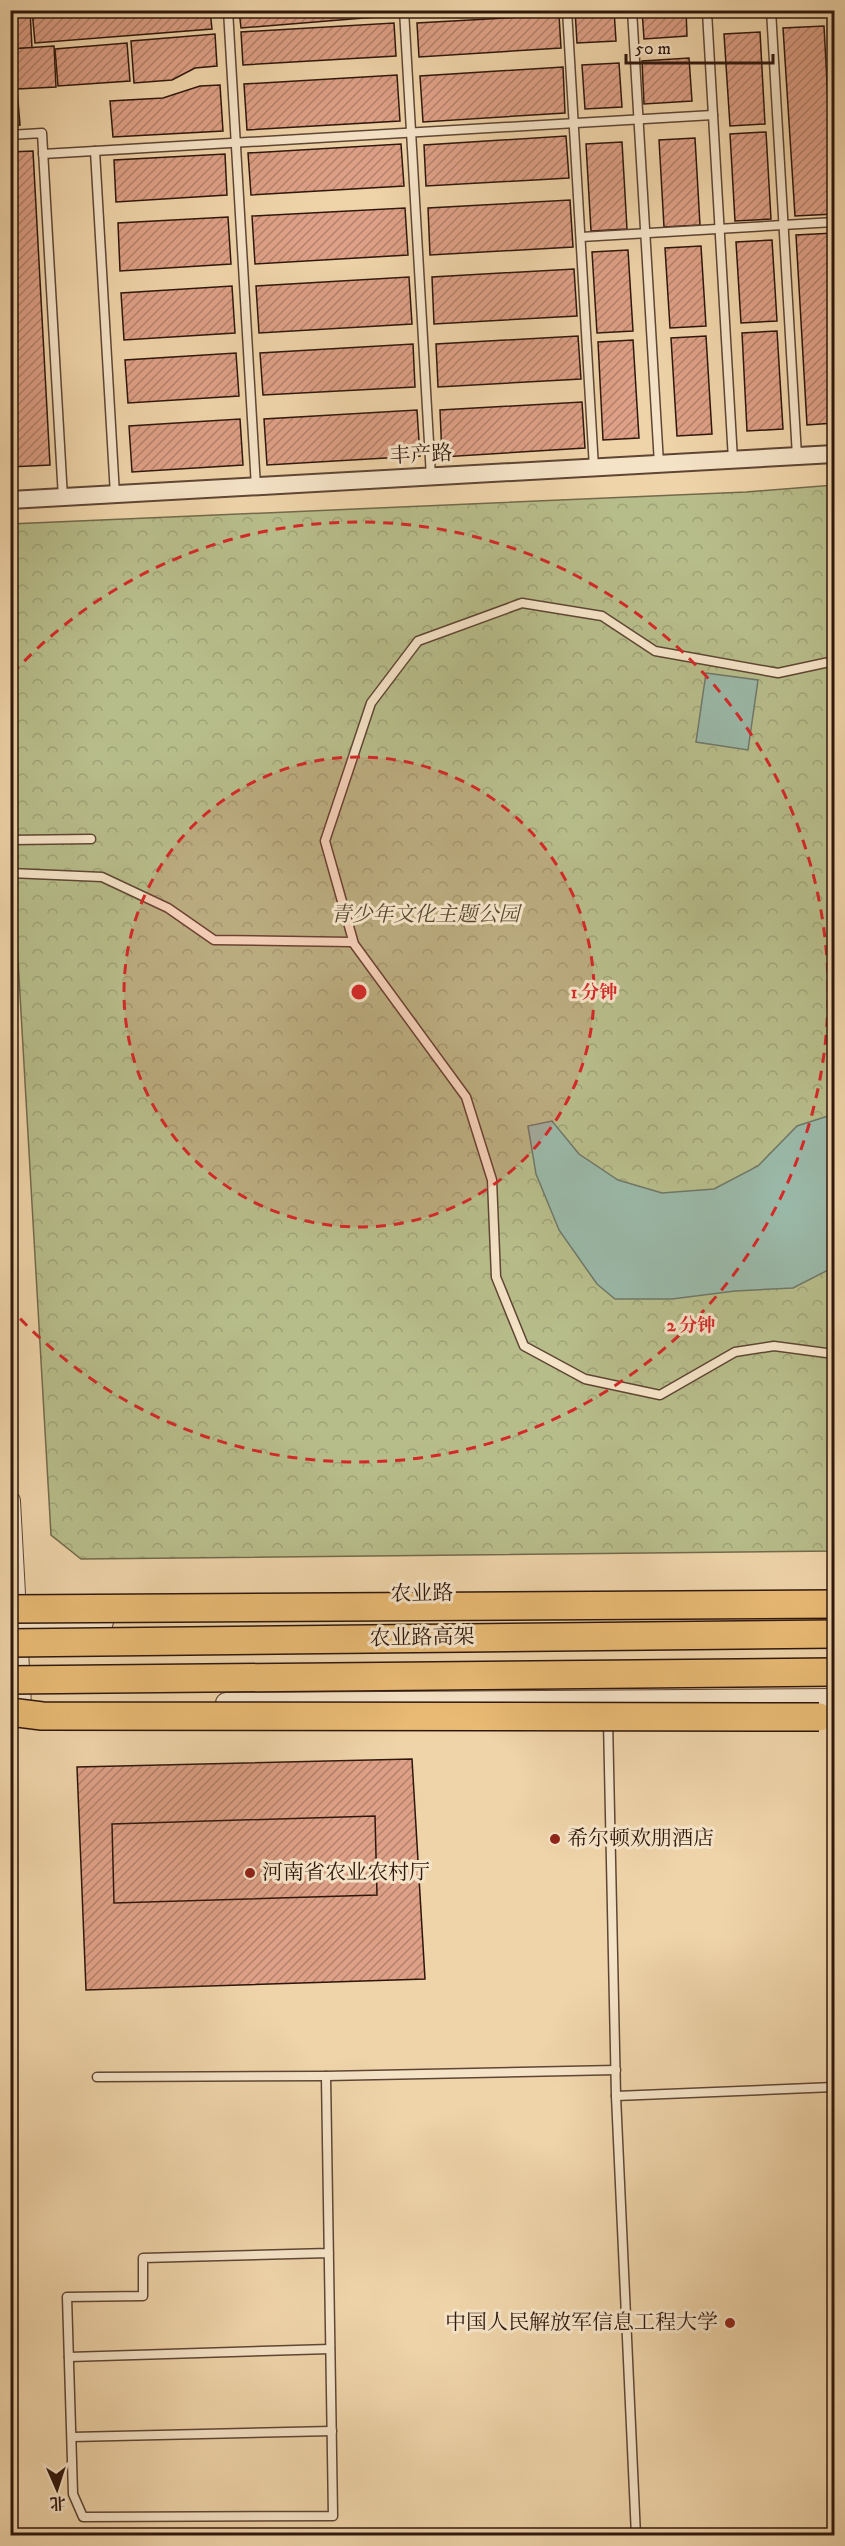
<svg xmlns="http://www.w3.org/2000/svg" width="845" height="2546" viewBox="0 0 845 2546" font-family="'IM FELL DW Pica','Noto Serif SC',serif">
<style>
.park{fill:url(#park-crowns);stroke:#736a4c;stroke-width:1.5}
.water{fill:#9ab8a7;stroke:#6f7869;stroke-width:1.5}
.building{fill:url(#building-hatch);stroke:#2f170d;stroke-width:1.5}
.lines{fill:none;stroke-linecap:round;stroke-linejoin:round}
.service-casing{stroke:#5f4634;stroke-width:11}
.minor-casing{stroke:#5f4634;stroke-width:20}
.tertiary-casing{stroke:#5f4634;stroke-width:22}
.service{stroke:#f5e3c7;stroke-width:8}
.minor{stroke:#f5e3c7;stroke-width:16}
.tertiary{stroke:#f5e3c7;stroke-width:20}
.trunk-bridge-casing{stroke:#2f170d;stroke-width:30;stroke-linecap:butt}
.trunk-bridge{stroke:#e8ba74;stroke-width:27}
.ring{fill:none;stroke:#d62828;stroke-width:3;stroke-dasharray:10 8}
.poi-dot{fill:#8f2418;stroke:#f5e3c7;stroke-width:2}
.labels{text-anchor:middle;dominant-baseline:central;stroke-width:6;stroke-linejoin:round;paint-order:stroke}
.street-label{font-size:21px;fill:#2f170d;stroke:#f5e3c7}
.park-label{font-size:21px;font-style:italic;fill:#584932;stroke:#f5e3c7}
.poi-label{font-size:21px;fill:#2f170d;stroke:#f5e3c7;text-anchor:start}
.centre{fill:#d62828;stroke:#f5e3c7;stroke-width:3}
.ring-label{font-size:18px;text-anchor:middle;font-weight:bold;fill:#d62828;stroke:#f5e3c7;stroke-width:6;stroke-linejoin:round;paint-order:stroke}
</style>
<defs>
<pattern id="park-crowns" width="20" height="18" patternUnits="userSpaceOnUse" patternTransform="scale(1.5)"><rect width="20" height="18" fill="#b7bd8a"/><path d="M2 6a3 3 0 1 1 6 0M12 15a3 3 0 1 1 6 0" fill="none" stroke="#9ea276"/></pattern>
<pattern id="building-hatch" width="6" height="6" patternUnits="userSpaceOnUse" patternTransform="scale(1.5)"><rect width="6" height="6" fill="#dea086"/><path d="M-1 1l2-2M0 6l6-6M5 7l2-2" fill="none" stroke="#b4816c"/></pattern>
</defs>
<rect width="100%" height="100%" fill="#efd4a9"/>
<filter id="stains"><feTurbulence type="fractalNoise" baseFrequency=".00333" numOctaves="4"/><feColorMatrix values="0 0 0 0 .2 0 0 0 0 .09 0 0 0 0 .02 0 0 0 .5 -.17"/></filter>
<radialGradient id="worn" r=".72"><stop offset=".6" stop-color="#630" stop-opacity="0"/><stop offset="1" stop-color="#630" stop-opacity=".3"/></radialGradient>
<path class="park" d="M834,485v1066l-753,8 -30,-24 -40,-697 -1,-314 736,-32z"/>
<g class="water">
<path d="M706,673l52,7 -10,70 -52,-8z"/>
<path d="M834,1114v153l-41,21 -58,3 -63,8h-57l-18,-15 -38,-54 -23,-56 -8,-48 24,-5 27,33 39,26 44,13 52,-4 44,-23 39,-40z"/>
</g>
<g class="building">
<path d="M10,10h20l2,38 -22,1z"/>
<path d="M32,10h178l2,19 -177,14z"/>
<path d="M239,10h149v6l-147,12z"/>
<path d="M575,10h39l2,31 -39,2z"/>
<path d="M642,10h44l1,26 -43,3z"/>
<path d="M559,15l2,33 -142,9 -2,-34z"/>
<path d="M394,23l2,33 -153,9 -2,-33z"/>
<path d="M824,26l10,188 -39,2 -12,-188z"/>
<path d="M760,32l5,92 -35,2 -6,-92z"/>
<path d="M215,34l2,32 -22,2 -23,12 -38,3 -3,-42z"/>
<path d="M127,43l3,38 -72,5 -3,-37z"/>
<path d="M54,46l2,41 -39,2 3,36 -10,1v-77z"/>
<path d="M689,58l3,43 -48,3 -2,-43z"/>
<path d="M619,63l3,44 -37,2 -3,-44z"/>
<path d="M563,67l2,46 -142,9 -3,-46z"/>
<path d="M397,75l3,46 -153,9 -3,-46z"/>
<path d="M220,85l3,46 -110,6 -3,-36 53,-3 37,-12z"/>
<path d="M766,132l5,87 -36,2 -5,-87z"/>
<path d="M566,136l3,42 -143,8 -2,-41z"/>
<path d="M695,138l5,87 -36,2 -5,-87z"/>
<path d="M622,142l5,87 -36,2 -5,-87z"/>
<path d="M401,144l3,42 -153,9 -3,-42z"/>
<path d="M33,151l17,314 -40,2v-315z"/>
<path d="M225,154l2,41 -111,7 -2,-42z"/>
<path d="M570,200l3,47 -143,8 -2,-47z"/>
<path d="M405,208l3,47 -153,9 -3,-48z"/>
<path d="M228,217l3,47 -111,7 -2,-48z"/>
<path d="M834,233v190l-27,2 -11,-190z"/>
<path d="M772,240l5,81 -36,2 -5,-81z"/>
<path d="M701,246l5,80 -36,2 -5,-80z"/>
<path d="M628,250l5,81 -36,2 -5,-81z"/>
<path d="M574,269l3,47 -143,8 -2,-47z"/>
<path d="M409,277l3,47 -153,9 -3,-47z"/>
<path d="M232,286l3,47 -111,7 -3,-47z"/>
<path d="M777,331l6,98 -36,2 -5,-98z"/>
<path d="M578,336l3,43 -143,8 -2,-43z"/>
<path d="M706,336l6,98 -35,2 -6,-98z"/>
<path d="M633,340l6,98 -36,2 -5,-98z"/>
<path d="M413,344l2,43 -152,8 -3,-42z"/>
<path d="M236,353l3,43 -111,7 -3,-43z"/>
<path d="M582,402l3,46 -143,9 -2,-47z"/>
<path d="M417,410l3,46 -153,9 -3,-46z"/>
<path d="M240,419l3,46 -111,7 -3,-46z"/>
<path d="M412,1759l13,220 -339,11 -9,-223z"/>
<path d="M375,1816l2,79 -263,8 -2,-79z"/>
</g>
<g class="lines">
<g class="service-casing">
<g id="service">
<path d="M228,10l28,477"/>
<path d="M404,10l27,467"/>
<path d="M567,10l27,458"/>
<path d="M632,10l27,454"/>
<path d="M730,10l-23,2 26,448"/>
<path d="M771,10l26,446"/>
<path d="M832,10l2,32"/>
<path d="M10,135l32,-2 21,365"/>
<path d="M95,151l20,344"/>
<path d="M43,154l670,-39"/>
<path d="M581,237l253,-15"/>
<path d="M834,661l-56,12 -123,-22 -53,-35 -80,-13 -104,38 -47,62 -46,138 29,103 112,153 26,83 4,97 28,69 61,33 75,16 75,-43 39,-6 60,8"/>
<path d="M10,840l81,-1"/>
<path d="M10,873l92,4 66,31 46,32 137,2"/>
<path d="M608,1720l8,376 20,440"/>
<path d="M326,2076l7,440 -250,1 -10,-23 -6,-197 76,-1v-38l186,-5"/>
<path d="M97,2077l229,-1 290,-6"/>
<path d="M616,2096l218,-9"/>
<path d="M69,2357l261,-8"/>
<path d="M72,2437l260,-6"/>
</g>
</g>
<g class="minor-casing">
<path id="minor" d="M10,500l824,-46"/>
</g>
<g class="tertiary-casing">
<g id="tertiary">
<path d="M10,1501l11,205"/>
<path d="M10,1623l93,-1"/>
<path d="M226,1703l608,-4"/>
</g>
</g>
<use href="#service" class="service"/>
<use href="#minor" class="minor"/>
<use href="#tertiary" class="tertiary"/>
<g class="trunk-bridge-casing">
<g id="trunk-bridge">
<path d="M10,1609l824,-5"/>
<path d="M10,1643l824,-9"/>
<path d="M10,1680l824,-8"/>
<path d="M10,1712l32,4 777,1"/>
</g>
</g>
<use href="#trunk-bridge" class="trunk-bridge"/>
</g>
<circle cx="359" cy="992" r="235" fill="#d62828" fill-opacity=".12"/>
<g class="ring">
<circle cx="359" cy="992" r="235"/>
<path d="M12 674A470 470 0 1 1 12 1310"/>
</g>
<g class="poi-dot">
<circle cx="555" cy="1839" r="6"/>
<circle cx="250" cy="1873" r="6"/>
<circle cx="730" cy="2323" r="6"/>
</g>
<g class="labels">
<g class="street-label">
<text transform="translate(421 455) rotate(-3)">丰产路</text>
<text transform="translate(422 1594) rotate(-1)">农业路</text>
<text transform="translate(422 1638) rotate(-1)">农业路高架</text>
</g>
<g class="park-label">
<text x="425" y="915">青少年文化主题公园</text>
</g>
<g class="poi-label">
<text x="567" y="1839">希尔顿欢朋酒店</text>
<text x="262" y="1873">河南省农业农村厅</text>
<text x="718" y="2323" text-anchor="end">中国人民解放军信息工程大学</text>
</g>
</g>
<circle cx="359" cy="992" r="9" class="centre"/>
<g class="ring-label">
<text x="594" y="998">1 分钟</text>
<text x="691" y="1331">2 分钟</text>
</g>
<rect width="845" height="2546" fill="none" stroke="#efd4a9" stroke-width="36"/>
<rect x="12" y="12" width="821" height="2522" fill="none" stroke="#2f170d" stroke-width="3"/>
<rect x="18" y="18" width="809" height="2510" fill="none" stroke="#2f170d" stroke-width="1.5"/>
<g transform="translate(57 2489) rotate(177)" stroke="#f5e3c7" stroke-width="4.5" paint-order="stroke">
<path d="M0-4.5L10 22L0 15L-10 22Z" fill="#2f170d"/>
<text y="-9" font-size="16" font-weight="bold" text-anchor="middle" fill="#2f170d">北</text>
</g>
<path d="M626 54v9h147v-9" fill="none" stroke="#2f170d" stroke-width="3"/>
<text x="635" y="54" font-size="18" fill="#2f170d" stroke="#f5e3c7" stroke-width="4.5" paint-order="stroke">50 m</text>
<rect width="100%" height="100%" filter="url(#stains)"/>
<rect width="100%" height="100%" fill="url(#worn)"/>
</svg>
